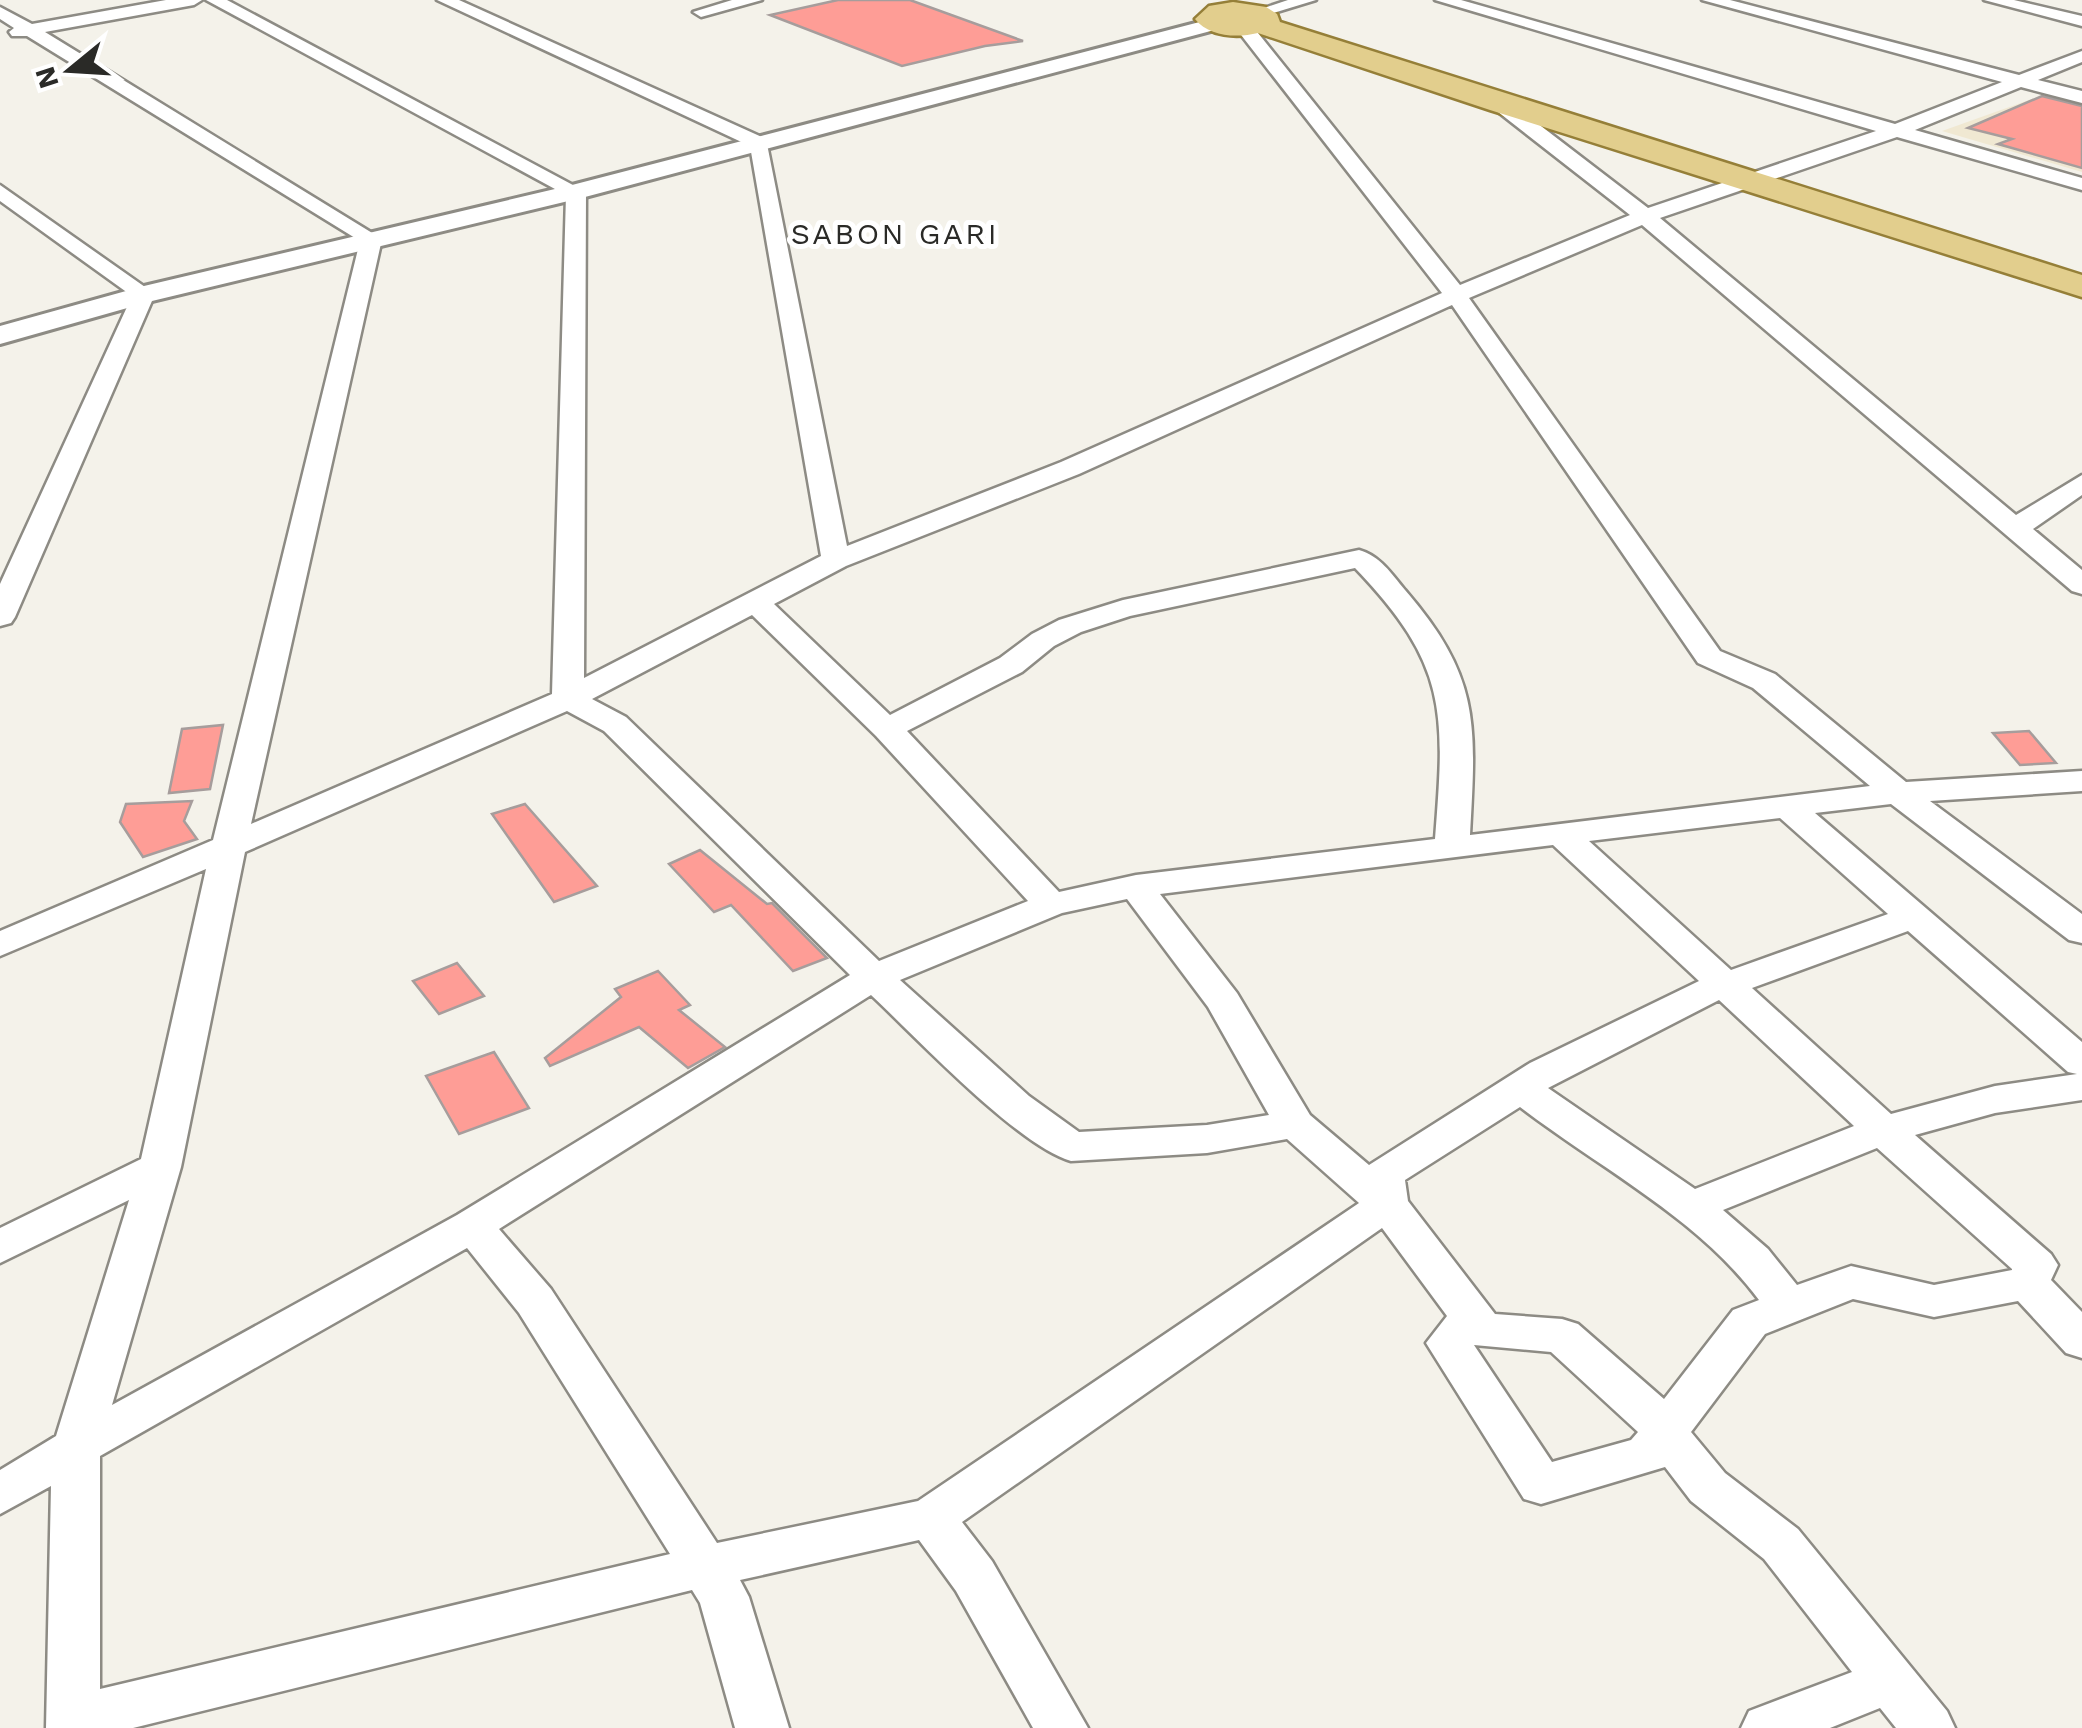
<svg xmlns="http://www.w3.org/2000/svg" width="2082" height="1728" viewBox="0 0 2082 1728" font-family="'Work Sans',sans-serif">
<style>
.education{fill:#f0e8d2}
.building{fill:#fe9d96;stroke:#a69d9c;stroke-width:2.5}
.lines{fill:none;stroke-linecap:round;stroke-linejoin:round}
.minor-casing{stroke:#8d8b84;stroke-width:5}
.tertiary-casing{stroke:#8d8b84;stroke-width:6}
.primary-casing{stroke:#957f38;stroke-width:5}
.minor{fill:#fff;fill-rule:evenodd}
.tertiary{fill:#fff;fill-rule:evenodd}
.primary{fill:#e2ce8d;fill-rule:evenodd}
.labels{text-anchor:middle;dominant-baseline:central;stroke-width:10;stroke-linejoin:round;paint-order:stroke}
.far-quarter-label{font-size:30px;letter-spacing:2.5px;fill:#2a2a27;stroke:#fff}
</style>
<rect width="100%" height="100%" fill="#f4f2ea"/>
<path class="education" d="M2046,94l36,9v69l-140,-41z"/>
<g class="building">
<path d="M838,0h72l113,41 -38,5 -83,20 -132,-51z"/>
<path d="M2042,96l40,10v62l-84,-24 14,-5 -44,-11z"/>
<path d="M223,725l-13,64 -41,4 13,-64z"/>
<path d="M2029,731l27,32 -36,2 -27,-32z"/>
<path d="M192,801l-8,20 13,18 -54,18 -23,-35 6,-18z"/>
<path d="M525,804l72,82 -43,16 -62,-88z"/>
<path d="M700,850l67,54 5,-1 55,55 -34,13 -62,-66 -17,7 -45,-48z"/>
<path d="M457,963l27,33 -45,18 -26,-33z"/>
<path d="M658,971l32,34 -11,5 46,37 -37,21 -49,-41 -89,39 -5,-8 76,-61 -6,-8z"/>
<path d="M494,1052l35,56 -70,26 -33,-58z"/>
</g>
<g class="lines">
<g class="minor-casing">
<g id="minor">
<path d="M166,0h36l-8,5 -149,27 337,207 -131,585 301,-130 14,-499 -360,-195h21l359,192 -2,486 237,-122 -71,-410 -313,-146h22l307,139 81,407 214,-84 381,-169 -204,-262v-8h12l210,262 170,-70 -137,-107v-8h14l141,108 228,-77 -441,-131h26l434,124 107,-42 -300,-82h28l289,75 63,-24v11l-44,18 44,11v12l-61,-16 -106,43 167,48v12l-185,-53 -237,81 356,297 66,-40v20l-49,34 49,41v24l-10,-3 -430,-366 -173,73 251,353 55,23 131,108 176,-11v20l-152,10 152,113v29l-13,-3 -178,-136 -76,9 267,229v58l-87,13 -80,22 136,119 7,11 -7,15 31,32v46l-16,-5 -48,-52 -84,16 -81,-18 -88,35 -74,98 34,41 73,56 149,182 8,17h-59l-16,-20 -50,20h-89l8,-17 103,-39 -88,-113 -73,-58 -26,-34 -124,37 -17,-5 -98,-156 21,-27 -65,-88 -420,294 30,39 96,167h-55l-77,-137 -37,-51 -179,40 9,17 40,131h-54l-35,-125 -8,-13 -559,138h-87l5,-242 -51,28v-44l56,-34 73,-236 -129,63v-35l141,-69 65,-290 -206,87v-25l213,-91 147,-599 -333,-205h-15l-3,-4 5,-4 -14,-9v-12l32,17zM1452,305l246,358 55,25 117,98 -400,49c6,-111 11,-157 -65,-245 -14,-17 -25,-34 -46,-40l-236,50 -64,20 -27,14 -32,24 -110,57 -116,-111 72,-38 233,-92zM1355,568c93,97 90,143 80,271l-299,36 -77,17 -152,-161 115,-59 32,-26 27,-14 49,-16zM752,615l124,121 152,165 -149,60 -253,-244 -34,-18zM567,711l37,20 246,244 -393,240 -345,190 69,-238 64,-315zM1780,818l108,96 -157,56 -142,-129zM1553,845l146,136 -169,82 -161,102 -59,-50 -73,-122 -77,-99zM1127,899l81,108 61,108 -62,10 -128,7 -50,-36 -129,-116 162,-67zM1908,931l160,141 9,2 -82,12 -104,28 -139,-126zM871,995c45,42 147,151 200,166l136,-8 80,-14 72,64 -441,298 -201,42 -166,-254 -52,-60zM1719,1000l135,126 -159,63 -147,-101zM1520,1107c81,62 178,111 239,193l-26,10 -69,89 -86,-75 -16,-5 -67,-5 -87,-113 -3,-21zM1877,1148l135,121v1l-78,15 -83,-19 -54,19 -29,-36 -45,-39zM467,1248l52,65 151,241 -570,135v-233zM1474,1345l77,7 87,80 -7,8 -79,22z"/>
<path d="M732,0h30l-61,17 -8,-5z"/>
<path d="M1288,0h28l-59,18 -8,-5z"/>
<path d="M1984,0h30l68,16v10z"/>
<path d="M0,185l155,109 -140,323 -4,6 -11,3v-42l132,-288 -132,-95z"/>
</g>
</g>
<g class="tertiary-casing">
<path id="tertiary" d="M1215,18l7,2 3,4 -3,4 -637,169 -433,104 -152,43v-18l144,-40 428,-101z"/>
</g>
<g class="primary-casing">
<path id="primary" d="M1233,2l33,5 11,7 3,8 802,253v22l-592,-187 -232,-77c-21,5 -49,4 -63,-14l14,-13z"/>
</g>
<use href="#minor" class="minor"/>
<use href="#tertiary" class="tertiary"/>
<use href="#primary" class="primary"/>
</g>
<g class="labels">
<g class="far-quarter-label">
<text x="895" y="233">SABON GARI</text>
</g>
</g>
<g transform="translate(70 70) rotate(252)" stroke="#ffffff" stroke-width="8" paint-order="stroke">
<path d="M0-8L18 38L0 25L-18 38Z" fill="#2a2a27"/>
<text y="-15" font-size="28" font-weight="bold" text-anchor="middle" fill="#2a2a27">N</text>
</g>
</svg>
